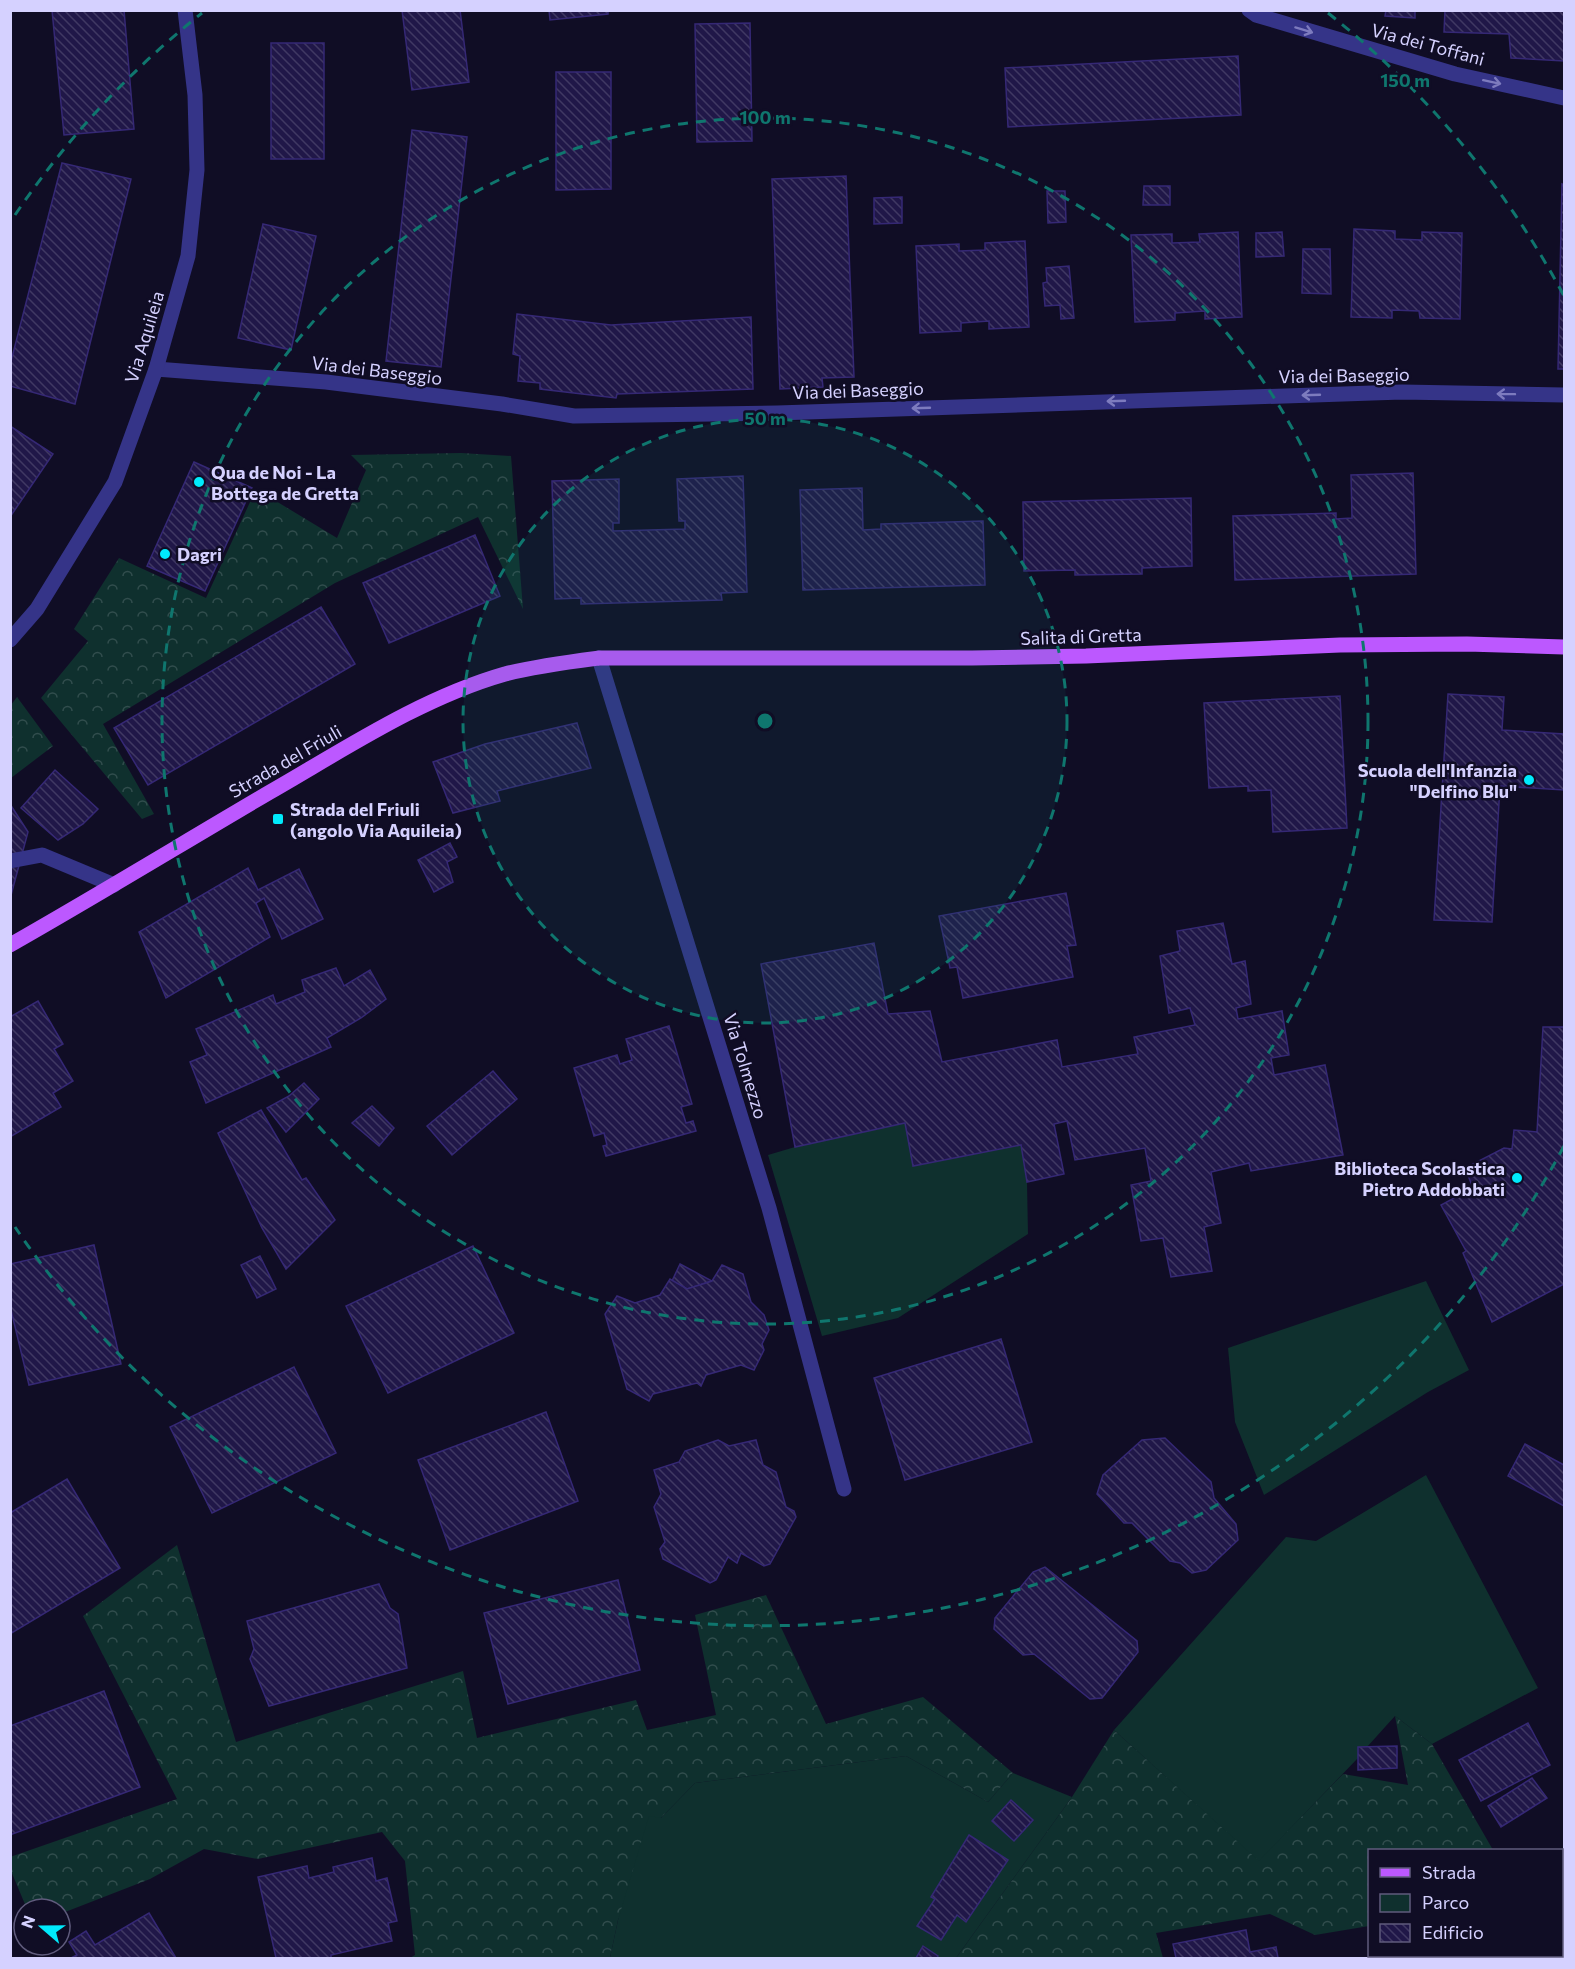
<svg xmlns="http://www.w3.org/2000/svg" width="1575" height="1969" viewBox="0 0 1575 1969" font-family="Commissioner,sans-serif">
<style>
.forest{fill:url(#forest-crowns)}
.park{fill:#0f302e}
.building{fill:url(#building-back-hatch);stroke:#352875;stroke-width:1.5}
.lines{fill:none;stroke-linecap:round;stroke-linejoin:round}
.minor{stroke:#353488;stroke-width:15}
.major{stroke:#bc58ff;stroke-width:15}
.oneway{stroke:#7d7bbe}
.ring{fill:none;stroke:#0f766e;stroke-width:3;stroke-dasharray:10 8}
.poi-dot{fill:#00eafc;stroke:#100d25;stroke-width:2}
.labels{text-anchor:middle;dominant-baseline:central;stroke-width:5;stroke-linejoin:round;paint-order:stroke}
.street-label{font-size:18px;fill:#d5d1ff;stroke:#100d25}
.poi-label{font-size:18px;font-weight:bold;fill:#d5d1ff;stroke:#100d25;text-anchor:start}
.centre{fill:#0f766e;stroke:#100d25;stroke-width:3}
.ring-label{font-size:18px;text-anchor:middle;font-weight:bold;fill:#0f766e;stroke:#100d25;stroke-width:5;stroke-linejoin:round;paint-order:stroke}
</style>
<defs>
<pattern id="forest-crowns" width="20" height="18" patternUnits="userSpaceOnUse" patternTransform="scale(1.5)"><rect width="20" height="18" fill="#0f302e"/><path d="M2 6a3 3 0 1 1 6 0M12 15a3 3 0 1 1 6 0" fill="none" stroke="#314d4d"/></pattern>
<pattern id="building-back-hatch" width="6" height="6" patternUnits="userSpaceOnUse" patternTransform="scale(1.5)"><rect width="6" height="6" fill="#201748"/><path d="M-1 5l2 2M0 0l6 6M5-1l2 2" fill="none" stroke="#403863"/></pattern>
</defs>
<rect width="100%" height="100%" fill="#100d25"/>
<g class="forest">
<path d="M461,453l50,3 12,153 -45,-92 -143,66 -232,141 51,90 -12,5 -101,-121 47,-57 -14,-12 45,-71 87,40 50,-109 81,49 29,-68 -15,-15z"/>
<path d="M17,697l36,49 -42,32v-73z"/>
<path d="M177,1545l59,197 227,-71 14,67 159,-38 11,30 69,-15 -21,-100 71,-20 60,129 97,-27 90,76 -25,29 -82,-46 -211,27 -34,35 -43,102 -8,38h-200l5,-3 -10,-94 -23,-29 -124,27 -54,-10 -54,30 -90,35v-5h-33l-16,-38 -1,-14 167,-58 -94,-183z"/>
<path d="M1395,1716l37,28 61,106h-123l-1,76 -54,9 -45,-21 -114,19 7,25h-207l116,-161 42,-67 145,130 84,-86 65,11z"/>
<path d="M1562,1935l2,4v19h-59l-5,-2h62z"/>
</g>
<g class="park">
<path d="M905,1123l9,43 107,-21 6,37 1,52 -130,84 -76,18 -54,-181 27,-8z"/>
<path d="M1426,1281l43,89 -41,22 -164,103 -29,-73 -7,-74z"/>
<path d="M1426,1475l112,213 -106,56 -37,-28 -28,31h-9v11l-99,103 -145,-131 172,-193 30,4z"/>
<path d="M906,1756l82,46 25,-29 59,24 -116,161h-346l8,-38 31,-104 12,2 34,-35z"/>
</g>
<g class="building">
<path d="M52,10h72l10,119 -70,6z"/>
<path d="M402,10h58l9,72 -57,8z"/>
<path d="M549,10h59v4l-58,6z"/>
<path d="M1386,10h29v8l-30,-2z"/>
<path d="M1445,10h119v51l-53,-3 -2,-24 -65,-2z"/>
<path d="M750,23l2,118 -55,1 -2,-118z"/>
<rect x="271" y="43" width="53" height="116"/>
<path d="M1238,56l3,59 -233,12 -3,-59z"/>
<path d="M556,72h55v117l-55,1z"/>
<path d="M412,130l55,7 -26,230 -55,-6z"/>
<path d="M62,163l69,16 -56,225 -65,-18v-21z"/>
<path d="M846,176l8,201 -32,1 1,9 -43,2 -8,-210z"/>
<path d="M1562,184l2,1v184h-6z"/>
<path d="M1144,186h26v19h-27z"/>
<path d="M1047,191h18l1,31 -18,1z"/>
<path d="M902,197v26l-28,1v-26z"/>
<path d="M263,224l53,12 -25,114 -53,-12z"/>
<path d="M1354,229l41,2v8l27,1v-8l40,1 -2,86 -40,-1 -1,-7 -27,-1v8l-41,-1z"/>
<path d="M1238,232l4,85 -37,2v-8l-30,2v7l-40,2 -4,-87 41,-1v9l28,-1 -1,-8z"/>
<path d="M1282,232l2,24 -28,1v-24z"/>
<path d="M1025,241l4,86 -40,2v-8l-28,2v8l-41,2 -4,-87 43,-2v7l26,-1v-7z"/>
<path d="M1303,249h27l1,45 -29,-1z"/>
<path d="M1069,266l5,52 -13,1 -1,-14 -15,1 -2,-23 4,-1 -1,-14z"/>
<path d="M517,314l94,11 140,-8 2,72 -136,5 -1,4 -76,-9v-6l-22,-2 2,-25 -7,-2z"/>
<path d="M10,426l43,28 -43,63z"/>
<path d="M194,462l58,26 -47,103 -58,-25z"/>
<path d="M1413,473l3,101 -181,6 -2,-64 103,-3v6l16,-1 -1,-43z"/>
<path d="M743,476l4,116 -26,1 1,7 -141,4v-6l-26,1 -3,-118 67,-2v44h-6v8l72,-2v-8h-6l-2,-42z"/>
<path d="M862,488l1,42 18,-1v-5l102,-3 2,64 -182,5 -3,-100z"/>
<path d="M1191,498l1,68 -50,2v6l-67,1v-5l-51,1 -1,-69z"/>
<path d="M475,535l25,61 -111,47 -26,-60z"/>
<path d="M321,607l34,57 -207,121 -34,-57z"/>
<path d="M1448,694l56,3 -2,33 62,4v56l-64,-4 -8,136 -58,-2z"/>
<path d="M1340,696l7,132 -74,4 -2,-42 -23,1v-5l-39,2 -5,-85z"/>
<path d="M577,723l14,45 -94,23 3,10 -47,12 -20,-51 52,-18z"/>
<path d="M55,770l43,39 -15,15 -25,16 -37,-32z"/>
<path d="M10,804l18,28 -18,67z"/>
<path d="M450,843l7,14 -10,5 6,20 -19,10 -16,-32z"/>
<path d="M248,868l10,22 41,-21 24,50 -41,20 -18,-41 -8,5 14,34 -104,61 -27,-66z"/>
<path d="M1066,893l10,52 -9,1 6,31 -110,21 -6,-31 -7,1 -11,-52z"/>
<path d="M1223,923l9,41 13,-3 6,43 -15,4 2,11 44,-8 7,44 -18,3 3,17 51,-10 18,90 -92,16 -2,-8 -38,9 10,51 -17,4 8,44 -41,6 -8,-39 -22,3 -10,-56 20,-4 -6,-33 -70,12 -8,-39 -13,3 10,50 -37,8 -6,-37 -108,21 -8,-43 -110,24 -34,-183 113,-21 14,71 42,-3 12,51 115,-22 5,27 76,-13 -4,-17 61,-12 -5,-17 -21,5 -9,-57 20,-5 -3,-20z"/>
<path d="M336,968l8,18 26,-16 16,29 -25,19 -34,20 4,9 -125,56 -16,-41 17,-7 -11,-26 77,-34 3,9 29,-12 -3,-12z"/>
<path d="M38,1001l25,43 -9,5 19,32 -20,12 8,14 -51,30v-120z"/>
<path d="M669,1026l23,78 -11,3 5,16 7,-2 3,10 -90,25 -3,-10 4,-1 -3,-12 -10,3 -20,-68 43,-13 3,9 12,-4 -6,-21z"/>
<path d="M1543,1027h21v257l-72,38 -29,-69 3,-2 -25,-46 32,-17 -8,-20 39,-20 8,1 2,-19 23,2z"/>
<path d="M493,1071l24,28 -65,56 -25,-29z"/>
<path d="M304,1083l15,16 -33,33 -19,-24 22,-12z"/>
<path d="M372,1106l22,22 -15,18 -27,-23z"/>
<path d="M261,1110l41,70 4,-2 29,42 -49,49 -24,-41 -44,-95z"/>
<path d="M94,1245l27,119 -92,21 -19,-79v-42z"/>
<path d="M473,1246l41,87 -126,60 -42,-87z"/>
<path d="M260,1256l16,33 -19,9 -16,-33z"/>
<path d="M680,1264l32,17 -25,8 -15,-8z"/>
<path d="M722,1265l21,9 8,28 13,13 5,15 -7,14 2,6 -10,20 -13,-5 -35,10 -5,11 -4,-3 -44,11 -4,7 -22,-12 -22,-75 12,-18 18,7 25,-8 10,-16 17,10 25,-8z"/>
<path d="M1001,1339l31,103 -127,38 -31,-102z"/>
<path d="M294,1367l42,86 -124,60 -42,-86z"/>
<path d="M546,1412l32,89 -128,49 -32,-90z"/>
<path d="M1165,1438l46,44 3,16 22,26 2,16 -32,30 -14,3 -12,-10 -10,-2 -38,-38h-8l-27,-29 6,-19 39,-35z"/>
<path d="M718,1440l11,6 27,-6 7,25 13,7 10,35 8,4 2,6 -26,47 -6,2 -23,-13 -4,10 -9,-6 -12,23 -6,3 -47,-24 -3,-10 5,-7 -11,-35 7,-13 -7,-24 25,-8 6,-11z"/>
<path d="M1525,1444l39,21v41l-56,-30z"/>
<path d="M67,1479l53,89 -110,66v-121z"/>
<path d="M1045,1567l92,74 1,11 -36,46 -12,1 -56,-45 -11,1 -29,-26 1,-11 38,-46z"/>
<path d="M618,1580l22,90 -132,34 -24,-91z"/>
<path d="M379,1584l11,24 8,6 9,54 -138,38 -19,-47 4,-10 -7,-28z"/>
<path d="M104,1691l36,96 -130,48v-109z"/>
<path d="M1528,1723l22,42 -69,36 -22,-41z"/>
<path d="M1397,1746v22l-39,2v-23z"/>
<path d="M1532,1778l15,20 -46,29 -13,-21z"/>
<path d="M1011,1800l22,20 -19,21 -22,-20z"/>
<path d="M969,1835l39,25 -42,62 -9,-7 -16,25 -24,-14 18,-27 -4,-2z"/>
<path d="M372,1858l4,23 11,-3 10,43 -9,2 4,18 -61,14v3h-55l-18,-81 49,-11 2,12 25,-6 -1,-5z"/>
<path d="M149,1913l27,45h-105l6,-3 -8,-13 17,-11 9,14z"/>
<path d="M1246,1930l4,22 26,-5 2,11h-102l-3,-14z"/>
<path d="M923,1946l15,10 -1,2h-21z"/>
<rect x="1383" y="1956" width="31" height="2"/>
</g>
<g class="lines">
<g class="minor">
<path d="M1249,10l7,5 199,59 109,24"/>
<path d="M156,369l170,13 176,22 72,12 203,-3 625,-21 162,3"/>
<path d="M10,640l27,-31 78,-127 41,-113 32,-113 9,-86 -2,-75 -10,-85"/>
<path d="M599,658l170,550 75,281"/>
<path d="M10,861l32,-6 72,30"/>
</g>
<path class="major" d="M10,945c88,-50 173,-102 260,-153 75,-43 151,-94 235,-118 31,-8 63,-12 94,-16h373l114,-2 254,-11 127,-1 97,3"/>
</g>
<defs><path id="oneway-shaft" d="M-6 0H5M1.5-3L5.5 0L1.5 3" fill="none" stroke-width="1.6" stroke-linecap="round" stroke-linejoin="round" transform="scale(1.5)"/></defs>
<g class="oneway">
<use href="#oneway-shaft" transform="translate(1304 30) rotate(17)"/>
<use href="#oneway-shaft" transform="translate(1492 82) rotate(12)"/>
<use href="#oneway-shaft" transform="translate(1506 394) rotate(-179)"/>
<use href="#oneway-shaft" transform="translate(1311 395) rotate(178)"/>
<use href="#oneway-shaft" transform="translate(1116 401) rotate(178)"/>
<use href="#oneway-shaft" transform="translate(921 408) rotate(178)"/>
</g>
<circle cx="765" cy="721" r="302" fill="#0f766e" fill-opacity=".12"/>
<g class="ring">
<circle cx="765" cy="721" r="302"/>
<circle cx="765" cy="721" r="603"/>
<path d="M1564 1146A905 905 0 0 1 15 1227M15 215A905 905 0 0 1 202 13M1328 13A905 905 0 0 1 1564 296"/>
</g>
<g class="poi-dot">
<circle cx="199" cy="482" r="6"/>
<circle cx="165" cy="554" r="6"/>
<circle cx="1529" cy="780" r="6"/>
<rect x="272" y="813" width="12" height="12" rx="3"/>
<circle cx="1517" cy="1178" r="6"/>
</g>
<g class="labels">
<g class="street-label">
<text transform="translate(1428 44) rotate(15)">Via dei Toffani</text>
<text transform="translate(144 337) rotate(-73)">Via Aquileia</text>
<text transform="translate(377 370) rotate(7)">Via dei Baseggio</text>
<text transform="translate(1344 375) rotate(-1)">Via dei Baseggio</text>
<text transform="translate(858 390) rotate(-2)">Via dei Baseggio</text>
<text transform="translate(1081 636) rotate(-2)">Salita di Gretta</text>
<text transform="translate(285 761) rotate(-30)">Strada del Friuli</text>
<text transform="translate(746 1066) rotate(73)">Via Tolmezzo</text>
</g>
<g class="poi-label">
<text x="211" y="472">Qua de Noi - La<tspan x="211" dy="21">Bottega de Gretta</tspan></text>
<text x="177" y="554">Dagri</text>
<text x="1517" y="770" text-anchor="end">Scuola dell'Infanzia<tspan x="1517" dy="21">"Delfino Blu"</tspan></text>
<text x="290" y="809">Strada del Friuli<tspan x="290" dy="21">(angolo Via Aquileia)</tspan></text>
<text x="1505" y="1168" text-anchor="end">Biblioteca Scolastica<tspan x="1505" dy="21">Pietro Addobbati</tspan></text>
</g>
</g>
<circle cx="765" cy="721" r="9" class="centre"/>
<g class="ring-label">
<text x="1405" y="87">150 m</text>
<text x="765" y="124">100 m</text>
<text x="765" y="425">50 m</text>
</g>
<rect width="1575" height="1969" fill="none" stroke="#d5d1ff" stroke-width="24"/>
<rect x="1368" y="1849" width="195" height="108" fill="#100d25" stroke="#5f5b7c" stroke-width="1.5"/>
<rect x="1380" y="1868" width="30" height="9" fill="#bc58ff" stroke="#5f5b7c" stroke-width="1.5"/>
<text x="1422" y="1879" font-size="18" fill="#d5d1ff">Strada</text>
<rect x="1380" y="1894" width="30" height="18" fill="#0f302e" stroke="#5f5b7c" stroke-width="1.5"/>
<text x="1422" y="1909" font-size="18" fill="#d5d1ff">Parco</text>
<rect x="1380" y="1924" width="30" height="18" fill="url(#building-back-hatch)" stroke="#5f5b7c" stroke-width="1.5"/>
<text x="1422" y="1939" font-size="18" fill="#d5d1ff">Edificio</text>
<g transform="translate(42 1927) rotate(290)"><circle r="28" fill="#100d25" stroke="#5f5b7c" stroke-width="1.5"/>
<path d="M0-4.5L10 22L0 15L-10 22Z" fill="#00eafc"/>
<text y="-9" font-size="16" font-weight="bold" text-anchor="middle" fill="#d5d1ff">N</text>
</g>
</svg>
